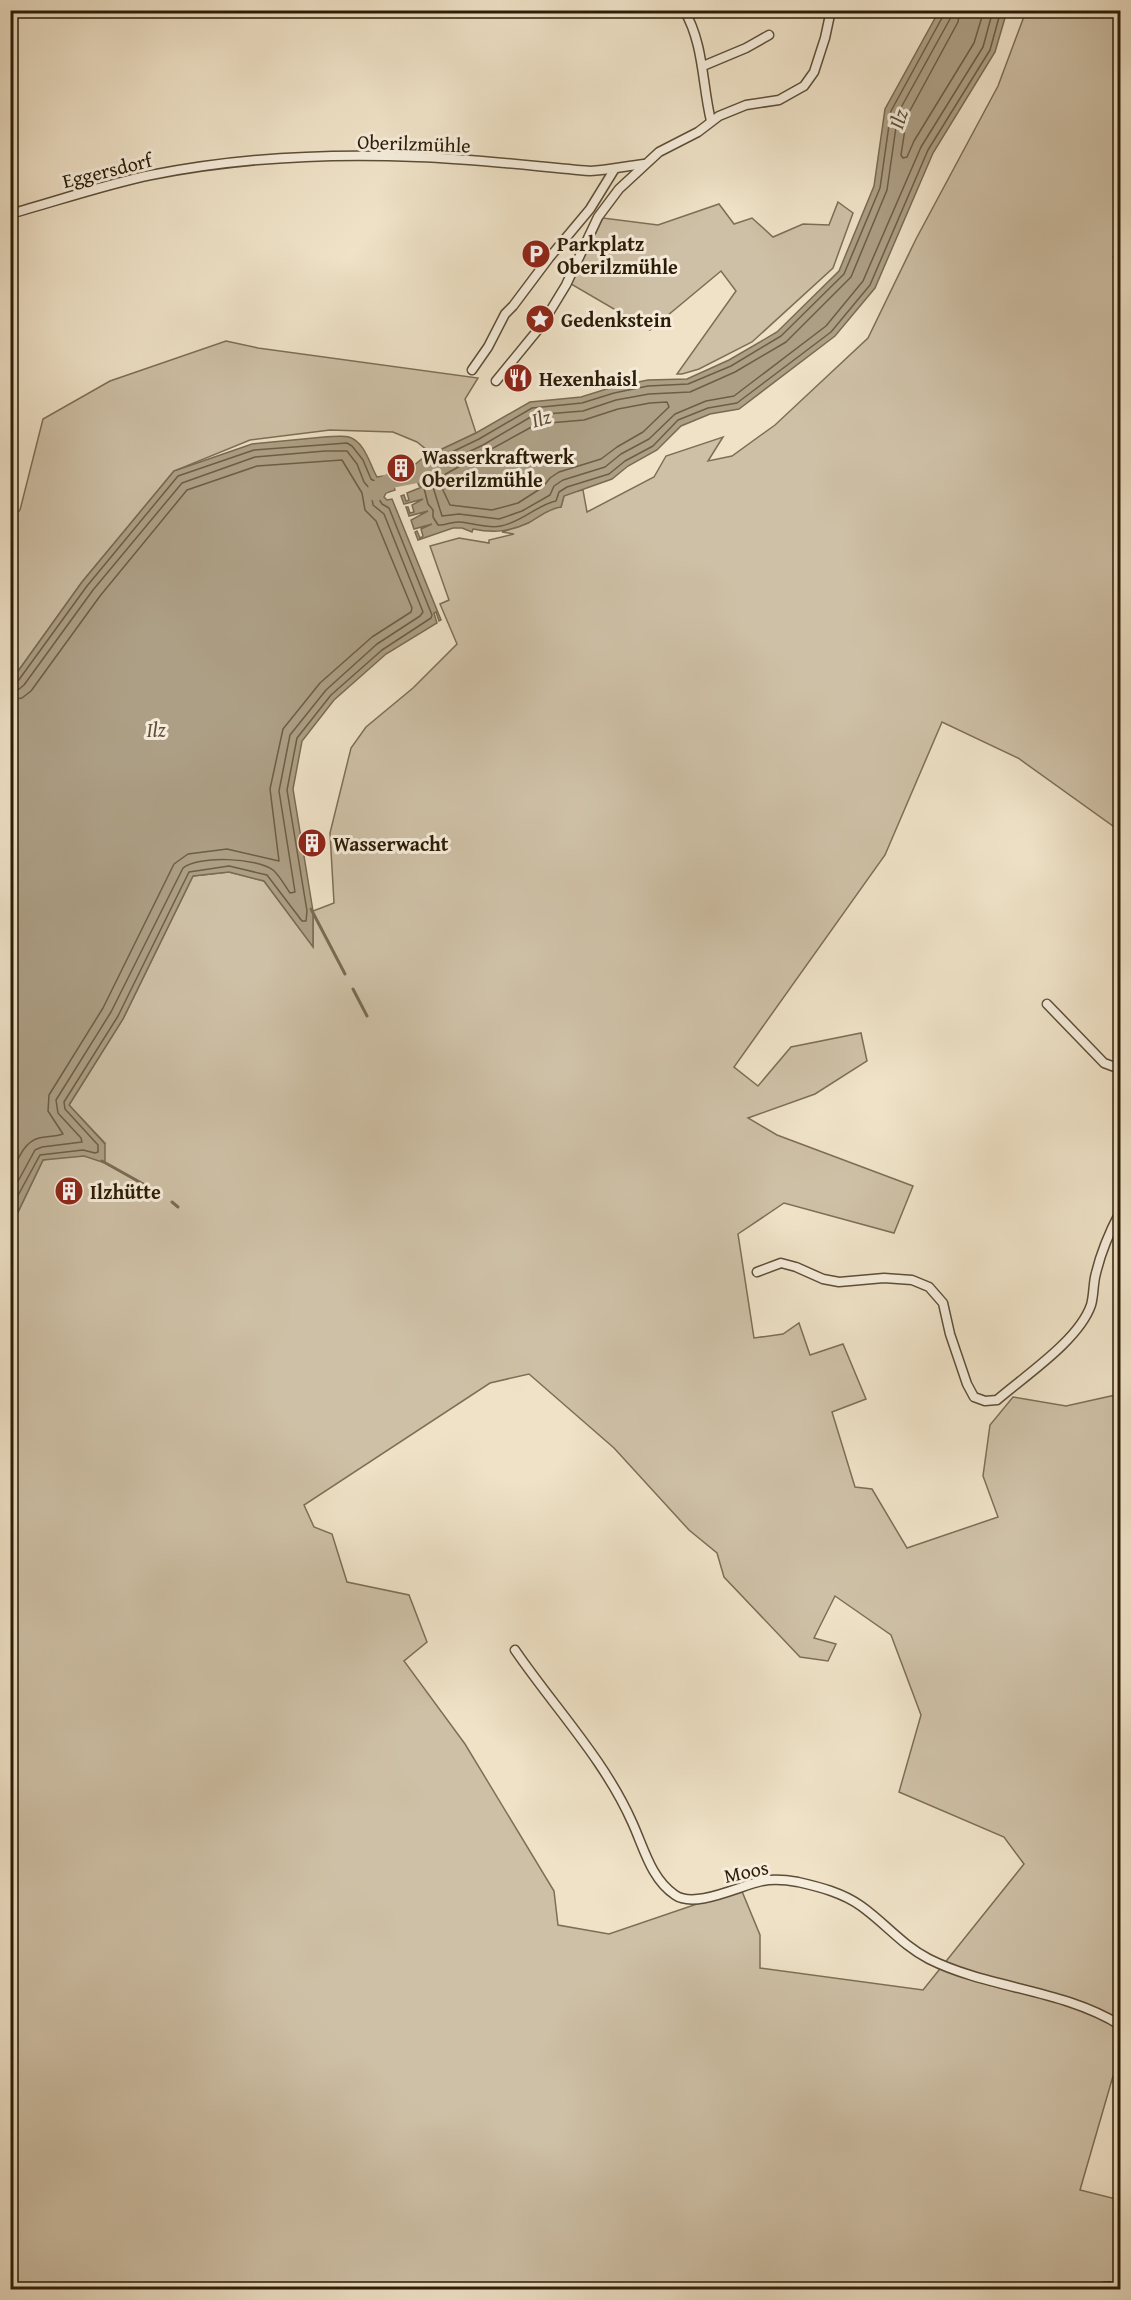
<svg xmlns="http://www.w3.org/2000/svg" width="1131" height="2300" viewBox="0 0 1131 2300" font-family="'Gentium Book Plus',serif">
<style>
.green{fill:#cec0a6;stroke:#7d6e56;stroke-width:1.5;fill-rule:evenodd}
.water{fill:#ad9f85;stroke:#796b52;stroke-width:1.5}
.lines{fill:none;stroke-linecap:round;stroke-linejoin:round}
.shore{stroke:#6c5e45;stroke-width:1.5}
.stream{stroke:#796b52;stroke-width:3}
.river{stroke:#ad9f85;stroke-width:16}
.minor-casing{stroke:#5d4e36;stroke-width:11}
.minor{stroke:#f5ecdb;stroke-width:8}
.rail{stroke:#2c1c05;stroke-width:3;stroke-dasharray:10 10;stroke-linecap:butt}
.labels{text-anchor:middle;dominant-baseline:central;stroke-width:6;stroke-linejoin:round;paint-order:stroke}
.street-label{font-size:20px;fill:#2c1c05;stroke:#f5ecdb}
.poi-label{font-size:20px;font-weight:bold;fill:#2c1c05;stroke:#f5ecdb;text-anchor:start}
.water-label{font-size:21px;font-style:italic;fill:#605038;stroke:#f5ecdb}
</style>
<rect width="100%" height="100%" fill="#efe2c7"/>
<filter id="stains"><feTurbulence type="fractalNoise" baseFrequency=".00333" numOctaves="4"/><feColorMatrix values="0 0 0 0 .2 0 0 0 0 .09 0 0 0 0 .02 0 0 0 .5 -.17"/></filter>
<radialGradient id="worn" r=".72"><stop offset=".6" stop-color="#630" stop-opacity="0"/><stop offset="1" stop-color="#630" stop-opacity=".3"/></radialGradient>
<g class="green">
<path d="M1026,11h94v227l-7,19 7,15v559l-102,-73 -76,-36 -57,133 -151,212 24,19 33,-39 70,-14 6,28 -52,33 -67,24 29,17 136,51 -19,47 -110,-30 -46,31 16,104 29,-4 16,-11 11,32 33,-11 23,55 -34,13 23,75 17,2 35,59 91,-31 -15,-41 7,-51 23,-28 53,9 54,-12v683l-7,-1 -33,114 40,10v89l-1109,1v-1071l7,-7 25,-52 62,-17 -36,-38 54,-86 70,-143 36,-4 35,9 49,65v-35l21,-8 -4,-70 21,-85 15,-21 47,-39 44,-44 -17,-40 9,-4 -19,-54 29,-8 30,5v-3l25,-6 -12,-2 26,-9 22,-15 11,-1 3,-11 6,-4 13,-2 4,22 67,-35 12,-21 57,-19 -15,24 24,-5 43,-31 93,-87 48,-99 82,-153zM529,1374l85,74 75,82 28,23 7,24 76,80 28,4 8,-17 -22,-6 21,-42 56,39 30,80 -22,77 105,45 20,27 -101,126 -163,-22v-33l-19,-46 -132,45 -51,-9 -4,-34 -89,-147 -61,-83 23,-19 -18,-47 -62,-13 -15,-48 -18,-7 -10,-22 186,-122z"/>
<path d="M838,202l15,11 -20,55 -81,74 -53,27 -17,5h-5l59,-83 -15,-20 -71,59 -79,-46 32,-66 55,7 61,-21 15,20 18,-6 21,19 30,-13 26,1z"/>
<path d="M226,341l32,7 220,30 -13,21 11,34 -44,21 -15,-12 -24,-10 -63,-2 -80,10 -76,31 -92,111 -71,99v-161l9,-10 23,-91 67,-38z"/>
</g>
<g class="water">
<path d="M939,11h68l-12,41 -62,101 -58,135 -40,48 -96,73 -29,5 -29,12 -24,24 -29,16 -16,13 -48,17 -3,11c-14,2 -21,10 -33,16 -19,9 -35,10 -55,6l-1,3 -10,-4h-9l-35,12 -3,-8 2,-1 3,7 3,-2 -2,-7 11,-5 -18,5 -3,-9 17,-9 -19,5 -3,-9h2l2,6 4,-1 -2,-7 11,-6 -19,5 -3,-8 3,-1 2,6 3,-1 -2,-7 15,-6 -3,-1 -7,-19 11,-9 53,-25 54,-31 51,-5 32,-10 35,-7 39,-1 42,-19 48,-28 62,-61 35,-85 11,-77z"/>
<path d="M324,437c7,0 18,-2 25,0 16,5 21,28 28,40l13,-2 5,15 -9,3 -2,4 3,3 5,-1 49,121 -2,1 -3,-9 -2,1 3,10 -51,31 -52,46 -32,41 -9,48 20,122v36l-49,-66 -35,-9 -36,4 -70,143 -54,86 36,39v19l-21,-7 -41,4 -25,52 -7,7v-538l71,-99 92,-111 78,-27z"/>
</g>
<g class="lines">
<g class="shore">
<path d="M944,10l-1,6 -52,95 -11,77 -36,86 -63,62 -50,30 -43,18 -40,2 -34,7 -32,10 -50,5 -53,31 -52,25 -7,8 8,32 5,6v7l5,8c7,1 14,-4 22,-3 13,1 28,7 41,4 21,-4 36,-21 55,-25l3,-9 8,-5 42,-13 16,-13 28,-15 25,-26 30,-12 29,-5 94,-71 39,-47 58,-135 62,-100 11,-40"/>
<path d="M951,10l-1,9 -52,94 -11,77 -36,87 -65,65 -51,30 -45,20 -41,2 -33,6 -33,11 -49,4 -51,30 -52,25 -2,4 13,42 17,-2 40,5 23,-8 28,-16 4,-9 9,-6 42,-13 16,-13 28,-15 26,-25 31,-13 28,-5 92,-70 37,-45 58,-134 62,-100 10,-37"/>
<path d="M960,10l-2,12 -51,94 -6,39 2,3 4,-1 7,-16 60,-98 10,-33"/>
<path d="M667,402l2,5 -26,25 -26,15 -16,12 -42,13 -9,6 -7,9 -25,16 -26,7 -42,-5 -8,-17v-12l95,-52 47,-4 34,-11 32,-6z"/>
<path d="M10,683l8,-2 69,-95 91,-110 76,-26 93,-7 5,3 11,14 8,19 12,7 -4,13 3,5 7,4 43,107 -1,3 -49,32 -51,45 -34,43 -10,52 20,121 -1,10h-4l-35,-46 -38,-9 -40,6 -71,144 -54,86 1,7 33,36v7l-3,1 -12,-3 -43,5 -30,55"/>
<path d="M10,691l8,-1 6,-5 69,-95 89,-107 73,-26 70,-6h22l10,13 7,18 7,8 2,15 11,9 39,98 -3,4 -43,28 -51,46 -36,45 -11,56 16,101 -5,1c-5,-7 -10,-17 -17,-23 -16,-12 -75,-15 -90,-2l-72,144 -55,88 2,13 23,25 1,4 -40,5 -7,3 -25,46"/>
<path d="M10,700l12,-2 9,-7 69,-95 87,-106 70,-24 85,-6 20,33 3,17 11,11 36,87 -1,4 -39,25 -52,46 -37,46 -13,60 9,72 -52,-12 -39,5 -14,10 -71,144 -54,87 -1,16 15,23c-8,3 -16,2 -24,4 -16,4 -22,24 -29,38"/>
</g>
<g class="stream">
<path d="M311,909l34,65"/>
<path d="M353,989l14,27"/>
<path d="M102,1161l59,33"/>
<path d="M172,1202l6,5"/>
</g>
<path class="river" d="M376,493v-4l16,-9 45,-9"/>
<g class="minor-casing">
<g id="minor">
<path d="M684,10c20,34 18,74 27,111"/>
<path d="M703,66l43,-18 23,-13"/>
<path d="M10,214c47,-13 93,-29 141,-39 86,-17 179,-22 267,-18 57,2 114,9 172,14 19,-1 36,-5 54,-7"/>
<path d="M472,370l16,-23 17,-33 8,-8 36,-48 41,-49 24,-39"/>
<path d="M496,381l45,-55 25,-41 32,-68 21,-28 40,-37 39,-20 21,-16 27,-11 33,-5 25,-14 10,-14 11,-34 6,-28"/>
<path d="M1047,1004l57,59 16,6"/>
<path d="M757,1272l24,-9 15,4 27,12 16,3 45,-4 28,2 17,7 14,16 7,31 17,50 7,13 11,4 12,-1c29,-25 82,-60 94,-95 3,-10 2,-22 5,-32 5,-21 14,-42 24,-61"/>
<path d="M515,1650c39,57 89,109 117,172 12,26 19,57 43,73 20,14 64,-9 87,-14 11,-2 25,-1 36,1 22,5 45,11 63,24 24,17 41,39 68,53 60,30 133,30 191,66"/>
</g>
</g>
<use href="#minor" class="minor"/>
<path class="rail" d="M1062,2290l28,-6 30,-2"/>
</g>
<defs>
<g id="parking-disc" transform="scale(1.5)"><circle r="9.5" fill="#8f2418" stroke="#f5ecdb"/><path d="M-3.5-5.5H1a3.5 3.5 0 0 1 0 7H-1V5.5H-3.5ZM-1-3.4V-.6H.8a1.4 1.4 0 0 0 0-2.8Z" fill="#fff"/></g>
<g id="sight-disc" transform="scale(1.5)"><circle r="9.5" fill="#8f2418" stroke="#f5ecdb"/><path d="M0-6L1.8-2.2L6-1.7L2.9 1.2L3.7 5.4L0 3.3L-3.7 5.4L-2.9 1.2L-6-1.7L-1.8-2.2Z" fill="#fff"/></g>
<g id="restaurant-disc" transform="scale(1.5)"><circle r="9.5" fill="#8f2418" stroke="#f5ecdb"/><path d="M-5-6h1v4h1v-4h1v4h1v-4h1v5L-1.5 .5V6h-2V.5L-5-1ZM5-6V6H3V1.5H1.5Q1.5-4 5-6Z" fill="#fff"/></g>
<g id="building-disc" transform="scale(1.5)"><circle r="9.5" fill="#8f2418" stroke="#f5ecdb"/><path d="M-4-6H4V6H1V3H-1V6H-4ZM-2.5-4.3h1.7v1.8h-1.7ZM.8-4.3h1.7v1.8H.8ZM-2.5-1h1.7V.8h-1.7ZM.8-1h1.7V.8H.8Z" fill="#fff"/></g>
</defs>
<g fill-rule="evenodd">
<use href="#parking-disc" x="536" y="254"/>
<use href="#sight-disc" x="540" y="319"/>
<use href="#restaurant-disc" x="518" y="378"/>
<use href="#building-disc" x="401" y="468"/>
<use href="#building-disc" x="312" y="843"/>
<use href="#building-disc" x="69" y="1191"/>
</g>
<g class="labels">
<g class="street-label">
<text transform="translate(414 143) rotate(2)">Oberilzmühle</text>
<text transform="translate(107 170) rotate(-14)">Eggersdorf</text>
<text transform="translate(746 1871) rotate(-12)">Moos</text>
</g>
<g class="poi-label">
<text x="557" y="243">Parkplatz<tspan x="557" dy="23">Oberilzmühle</tspan></text>
<text x="561" y="319">Gedenkstein</text>
<text x="539" y="378">Hexenhaisl</text>
<text x="422" y="456">Wasserkraftwerk<tspan x="422" dy="23">Oberilzmühle</tspan></text>
<text x="333" y="843">Wasserwacht</text>
<text x="90" y="1191">Ilzhütte</text>
</g>
<g class="water-label">
<text transform="translate(898 119) rotate(-72)">Ilz</text>
<text transform="translate(541 418) rotate(-15)">Ilz</text>
<text x="156" y="729">Ilz</text>
</g>
</g>
<rect width="1131" height="2300" fill="none" stroke="#efe2c7" stroke-width="36"/>
<rect x="12" y="12" width="1107" height="2276" fill="none" stroke="#2c1c05" stroke-width="3"/>
<rect x="18" y="18" width="1095" height="2264" fill="none" stroke="#2c1c05" stroke-width="1.5"/>
<rect width="100%" height="100%" filter="url(#stains)"/>
<rect width="100%" height="100%" fill="url(#worn)"/>
</svg>
